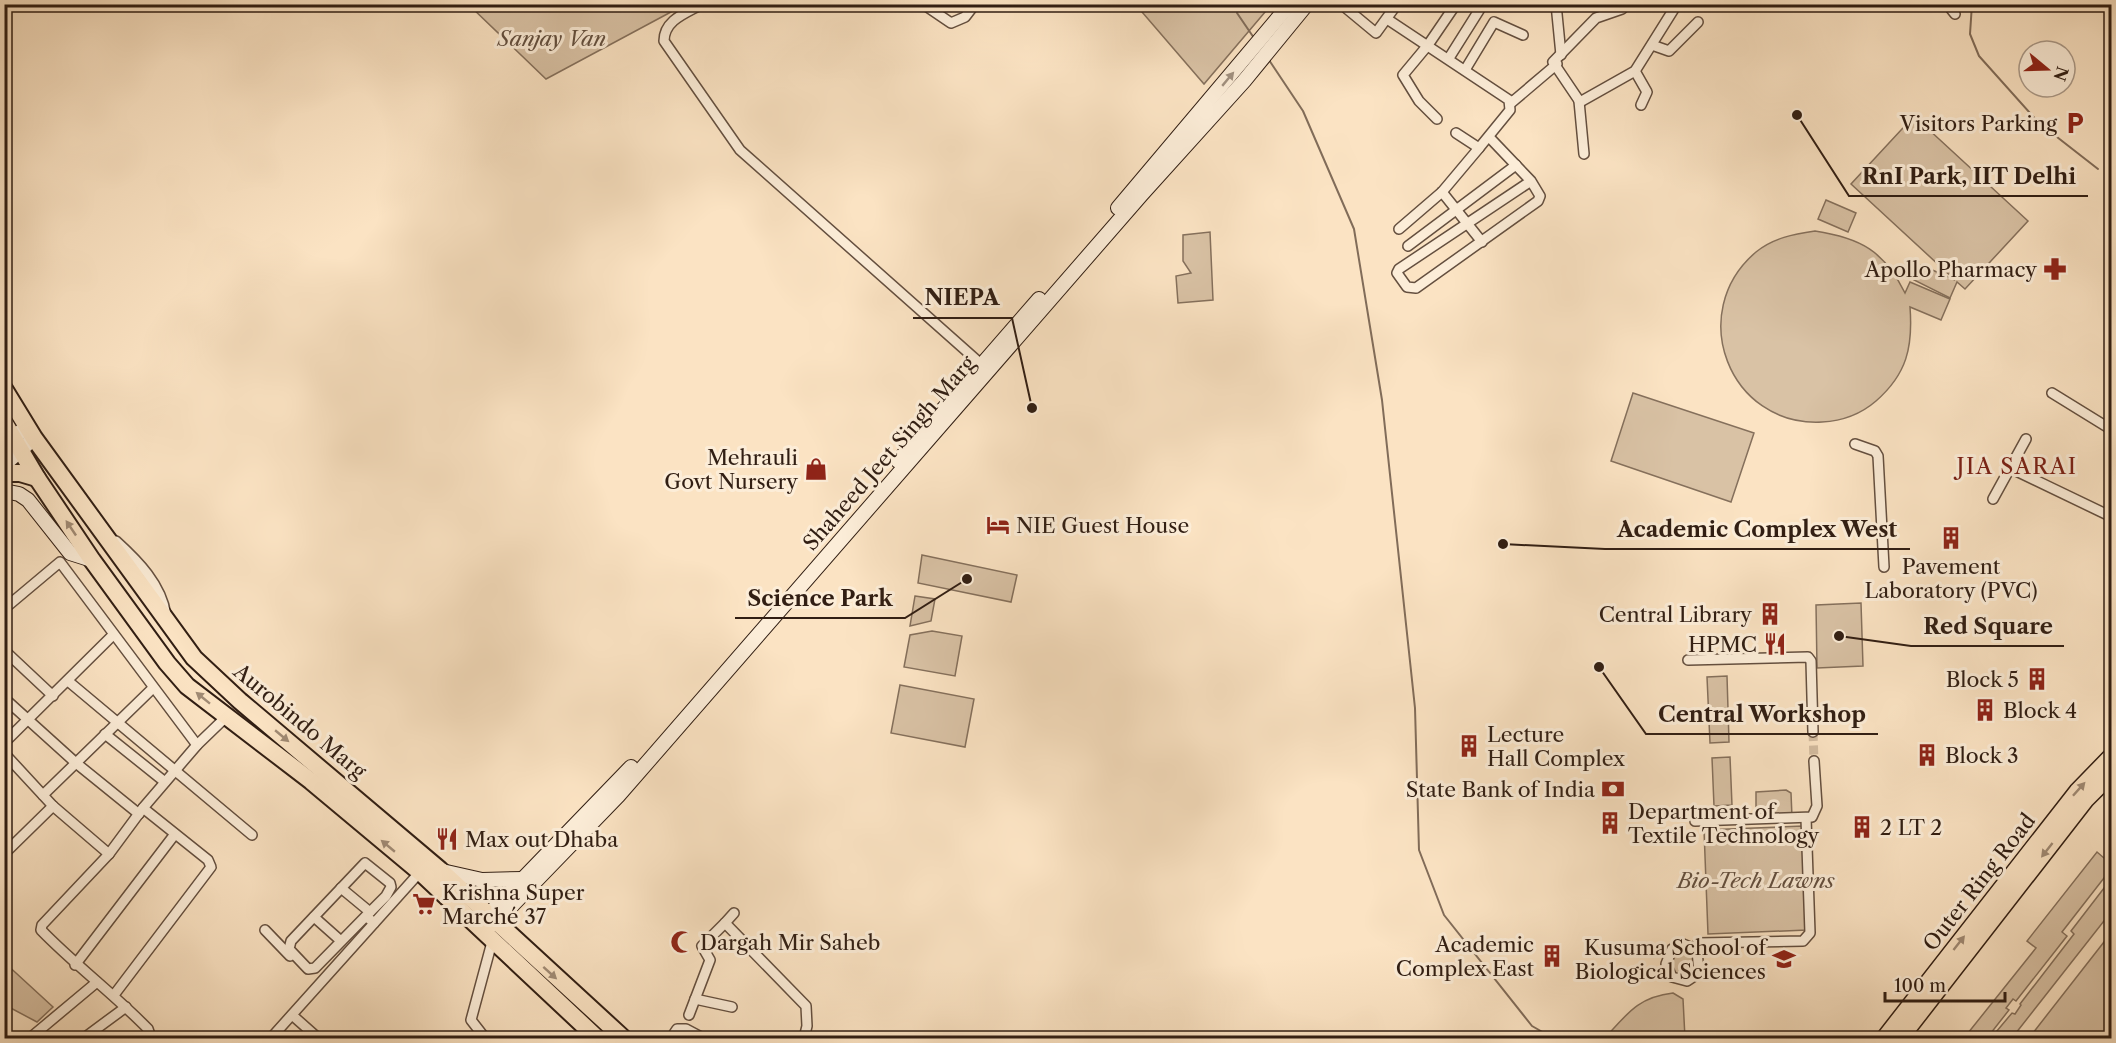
<svg xmlns="http://www.w3.org/2000/svg" width="2116" height="1043" viewBox="0 0 2116 1043" font-family="'Libre Caslon Text',serif">
<style>
.green{fill:#d9c2a5;stroke:#85705c;stroke-width:1.5}
.lines{fill:none;stroke-linecap:round;stroke-linejoin:round}
.stream{stroke:#816c59;stroke-width:2}
.street-tunnel{stroke:#d3bca0;stroke-width:9;stroke-dasharray:9 4.5;stroke-linecap:butt}
.street-casing{stroke:#644f3f;stroke-width:12}
.secondary-casing{stroke:#311e13;stroke-width:16}
.primary-casing{stroke:#311e13;stroke-width:18}
.highway-casing{stroke:#311e13;stroke-width:20}
.street{stroke:#fcedd8;stroke-width:9}
.secondary{stroke:#fcedd8;stroke-width:14}
.primary{stroke:#fbe3c3;stroke-width:15}
.highway{stroke:#fbe3c3;stroke-width:16}
.oneway{fill:#a1907f}
.oneway2{fill:#a08a74}
.labels{text-anchor:middle;dominant-baseline:central;stroke-width:6;stroke-linejoin:round;paint-order:stroke}
.park-label{font-size:21px;font-style:italic;fill:#634f3f;stroke:#fcedd8}
.poi-label{font-size:21px;fill:#311e13;stroke:#fcedd8;text-anchor:end}
.street-label{font-size:21px;fill:#311e13;stroke:#fcedd8}
.neighbourhood-label{font-size:22px;letter-spacing:1.5px;fill:#7a1f14;stroke:#fcedd8}
.leader{fill:none;stroke:#311e13;stroke-width:2}
.callout-dot{fill:#311e13;stroke:#fcedd8;stroke-width:2}
.callout-label{font-size:22px;text-anchor:middle;font-weight:bold;fill:#311e13;stroke:#fcedd8;stroke-width:6;stroke-linejoin:round;paint-order:stroke}
</style>
<rect width="100%" height="100%" fill="#fbe3c3"/>
<filter id="stains"><feTurbulence type="fractalNoise" baseFrequency=".00333" numOctaves="4"/><feColorMatrix values="0 0 0 0 .2 0 0 0 0 .09 0 0 0 0 .02 0 0 0 .5 -.17"/></filter>
<radialGradient id="worn" r=".72"><stop offset=".6" stop-color="#630" stop-opacity="0"/><stop offset="1" stop-color="#630" stop-opacity=".3"/></radialGradient>
<g class="green">
<path d="M469,5h215l-138,74z"/>
<path d="M1136,5h135l-67,79z"/>
<path d="M1914,116l114,105 -63,68 -8,-7 -7,16 -36,-18 7,-15 34,15 -104,-96z"/>
<path d="M1826,200l30,13 -8,19 -30,-13z"/>
<path d="M1815,231c46,7 69,20 90,62l5,-11 40,17 -9,21 -31,-13c3,40 -3,67 -34,94 -15,13 -34,20 -54,21 -93,5 -137,-110 -66,-170 17,-14 38,-18 59,-21z"/>
<path d="M1210,232l3,68 -35,3 -2,-27 15,-3 -8,-12v-26z"/>
<path d="M1633,393l121,40 -23,69 -120,-41z"/>
<path d="M922,555l95,20 -6,27 -93,-19z"/>
<path d="M915,596l20,3 -4,22 -21,5z"/>
<path d="M1861,603l2,63 -46,2 -1,-63z"/>
<path d="M932,631l30,5 -7,40 -51,-9 6,-32z"/>
<path d="M1727,676l2,66 -19,1 -3,-66z"/>
<path d="M900,685l74,14 -9,48 -74,-14z"/>
<path d="M1730,757l2,48 -18,1 -2,-48z"/>
<path d="M1786,790l5,3 1,24 -36,1v-26z"/>
<path d="M1803,826l4,104 -99,4 -4,-104z"/>
<path d="M2097,852l14,12v5l-49,63 5,4 -51,65 -3,-2 -7,9 3,2 -22,28h-23l72,-90 -9,-7z"/>
<path d="M2111,879v33l-99,126h-21l21,-25 3,1 6,-9 -1,-1 54,-70 -3,-3z"/>
<path d="M2111,933v105h-82z"/>
<path d="M1679,947l16,4 1,20 -10,6 -10,-3 -7,-9 2,-11z"/>
<path d="M4,962l49,45 -16,15 -32,-17z"/>
<path d="M1673,993l10,6 2,39h-80c22,-24 33,-41 68,-45z"/>
</g>
<g class="lines">
<g class="stream">
<path d="M1972,4l-2,30 9,22 60,67 59,46"/>
<path d="M1237,13l17,25"/>
<path d="M1269,60l34,51 51,118 28,171 33,308 4,142 25,65 88,111 21,12"/>
</g>
<path class="street-tunnel" d="M1813,732l1,29"/>
<g class="street-casing">
<g id="street">
<path d="M702,4c-16,9 -38,16 -38,37l76,109 241,214"/>
<path d="M923,4l28,19 14,-6 10,-13"/>
<path d="M1341,4l35,29 21,-29"/>
<path d="M1556,4l5,51"/>
<path d="M1627,4l-5,5 -26,9 -43,44 27,40 55,-31 42,-67"/>
<path d="M1947,4l8,10"/>
<path d="M1387,19l122,81 1,10 -31,38 -23,-15"/>
<path d="M1652,45l17,6 29,-29"/>
<path d="M1449,58l34,-54"/>
<path d="M1465,70l29,-48 29,13"/>
<path d="M1635,71l12,21 -6,13"/>
<path d="M1579,101l5,53"/>
<path d="M1511,103l46,-39"/>
<path d="M1437,119l-18,-18 -16,-26 25,-30 28,-41"/>
<path d="M1489,137l42,44 9,15 -2,5 -122,87 -9,-1 -10,-14 2,-4 132,-88"/>
<path d="M1442,192l40,50"/>
<path d="M1399,229l43,-37 37,-44"/>
<path d="M1408,246l108,-81"/>
<path d="M2052,393l60,37"/>
<path d="M1855,444l20,7 3,5 6,111"/>
<path d="M2010,468l102,49"/>
<path d="M1993,499l33,-60"/>
<path d="M116,541c22,20 45,43 50,74"/>
<path d="M4,609l56,-47 137,183"/>
<path d="M4,650l49,46"/>
<path d="M1688,660l120,-3 3,4 2,71"/>
<path d="M68,681l184,154"/>
<path d="M4,698l72,65 63,51"/>
<path d="M105,734l60,48"/>
<path d="M4,743l109,-108"/>
<path d="M4,753l49,53 56,48"/>
<path d="M43,795l110,-107"/>
<path d="M1695,821l117,-4 5,-11 -3,-45"/>
<path d="M4,854l49,-48"/>
<path d="M341,888l29,24"/>
<path d="M366,916l-51,52 -7,1 -19,-20 2,-8 74,-78 25,20 1,4 -5,9 -20,20 8,7"/>
<path d="M314,917l27,24"/>
<path d="M725,923l9,-10"/>
<path d="M265,930l25,26"/>
<path d="M1698,943l105,-2 7,-8 -4,-115"/>
<path d="M1683,944l14,6 2,23 -12,8 -15,-4 -6,-13 6,-15z"/>
<path d="M75,965l100,-131"/>
<path d="M114,995l97,-128 -3,-7 -65,-52"/>
<path d="M695,999l37,8"/>
<path d="M292,1015l26,23"/>
<path d="M689,1015l21,-55 -8,-14 23,-23 81,83 1,20 -3,12"/>
<path d="M30,1038l67,-56"/>
<path d="M84,1038l42,-31"/>
<path d="M143,1038l6,-6 -1,-3c-34,-35 -73,-64 -107,-99l1,-5 67,-71 34,-46 54,-63 29,-28"/>
<path d="M271,1038l149,-166"/>
<path d="M485,1038l-14,-18 21,-78"/>
<path d="M671,1038l6,-9h9l17,9"/>
</g>
</g>
<g class="secondary-casing">
<g id="secondary">
<path d="M1118,208l172,-204"/>
<path d="M4,444l23,-17"/>
<path d="M898,461l141,-162"/>
<path d="M4,465l30,-27"/>
<path d="M4,491l15,3 9,6 42,53 22,7"/>
<path d="M442,871l40,9 41,-1"/>
<path d="M484,923l4,-8 143,-148"/>
<path d="M487,927l8,-4 123,-127 524,-602 102,-113 63,-77"/>
</g>
</g>
<g class="primary-casing">
<g id="primary">
<path d="M1884,1038l193,-247 35,-36"/>
<path d="M1901,1038l185,-238 26,-26"/>
</g>
</g>
<g class="highway-casing">
<g id="highway">
<path d="M4,389l30,49 160,220 46,43 200,169 183,168"/>
<path d="M4,422l33,56 55,82 75,103 20,23 124,95 109,91 177,166"/>
<path d="M4,473h16l17,5"/>
</g>
</g>
<use href="#street" class="street"/>
<use href="#secondary" class="secondary"/>
<use href="#primary" class="primary"/>
<use href="#highway" class="highway"/>
</g>
<defs><path id="oneway-solid" d="M-6-.8H1V-3.2L6.5 0L1 3.2V.8H-6Z" transform="scale(1.5)"/></defs>
<use class="oneway" href="#oneway-solid" transform="translate(1228 79) rotate(-50)"/>
<g class="oneway2">
<use href="#oneway-solid" transform="translate(71 528) rotate(-124)"/>
<use href="#oneway-solid" transform="translate(203 698) rotate(-141)"/>
<use href="#oneway-solid" transform="translate(282 736) rotate(40)"/>
<use href="#oneway-solid" transform="translate(2079 789) rotate(-48)"/>
<use href="#oneway-solid" transform="translate(388 846) rotate(-140)"/>
<use href="#oneway-solid" transform="translate(2047 850) rotate(128)"/>
<use href="#oneway-solid" transform="translate(1959 943) rotate(-52)"/>
<use href="#oneway-solid" transform="translate(550 973) rotate(42)"/>
</g>
<defs>
<g id="parking-bare" transform="scale(1.8)"><path d="M-3.5-5.5H1a3.5 3.5 0 0 1 0 7H-1V5.5H-3.5ZM-1-3.4V-.6H.8a1.4 1.4 0 0 0 0-2.8Z" fill="#8f2418" stroke="#fcedd8" stroke-width="2.5" paint-order="stroke"/></g>
<g id="pharmacy-bare" transform="scale(1.8)"><path d="M-2-6h4v4h4v4h-4v4h-4v-4h-4v-4h4Z" fill="#8f2418" stroke="#fcedd8" stroke-width="2.5" paint-order="stroke"/></g>
<g id="shop-bare" transform="scale(1.8)"><path d="M-5-2.5h2.3a2.7 3.5 0 0 1 5.4 0H5L5.5 6h-11ZM-1.5-2.5h3a1.5 2.3 0 0 0-3 0Z" fill="#8f2418" stroke="#fcedd8" stroke-width="2.5" paint-order="stroke"/></g>
<g id="hotel-bare" transform="scale(1.8)"><path d="M-6-4.5h1.5V1H6V5H4.5V3h-9V5H-6ZM-4 0a1.8 1.8 0 1 1 3.6 0ZM.5 0V-2.5h3Q6-2.5 6 0Z" fill="#8f2418" stroke="#fcedd8" stroke-width="2.5" paint-order="stroke"/></g>
<g id="building-bare" transform="scale(1.8)"><path d="M-4-6H4V6H1V3H-1V6H-4ZM-2.5-4.3h1.7v1.8h-1.7ZM.8-4.3h1.7v1.8H.8ZM-2.5-1h1.7V.8h-1.7ZM.8-1h1.7V.8H.8Z" fill="#8f2418" stroke="#fcedd8" stroke-width="2.5" paint-order="stroke"/></g>
<g id="restaurant-bare" transform="scale(1.8)"><path d="M-5-6h1v4h1v-4h1v4h1v-4h1v5L-1.5 .5V6h-2V.5L-5-1ZM5-6V6H3V1.5H1.5Q1.5-4 5-6Z" fill="#8f2418" stroke="#fcedd8" stroke-width="2.5" paint-order="stroke"/></g>
<g id="bank-bare" transform="scale(1.8)"><path d="M-6-4H6V4H-6ZM0-2.3a2.3 2.3 0 1 0 0 4.6a2.3 2.3 0 1 0 0-4.6Z" fill="#8f2418" stroke="#fcedd8" stroke-width="2.5" paint-order="stroke"/></g>
<g id="supermarket-bare" transform="scale(1.8)"><path d="M-6-5.5h2.5l.6 2H6L4.5 2H-2.5L-4.4-4H-6ZM-1.5 3.2a1.3 1.3 0 1 0 .1 0ZM3 3.2a1.3 1.3 0 1 0 .1 0Z" fill="#8f2418" stroke="#fcedd8" stroke-width="2.5" paint-order="stroke"/></g>
<g id="mosque-bare" transform="scale(1.8)"><path d="M3.5-4.9A6 6 0 1 0 3.5 4.9A5 5 0 1 1 3.5-4.9Z" fill="#8f2418" stroke="#fcedd8" stroke-width="2.5" paint-order="stroke"/></g>
<g id="university-bare" transform="scale(1.8)"><path d="M0-5L7-2L0 1L-7-2ZM-4 1L0 2.5L4 1V4Q0 6-4 4Z" fill="#8f2418" stroke="#fcedd8" stroke-width="2.5" paint-order="stroke"/></g>
</defs>
<g fill-rule="evenodd">
<use href="#parking-bare" x="2075" y="123"/>
<use href="#pharmacy-bare" x="2055" y="269"/>
<use href="#shop-bare" x="816" y="469"/>
<use href="#hotel-bare" x="998" y="525"/>
<use href="#building-bare" x="1951" y="538"/>
<use href="#building-bare" x="1770" y="614"/>
<use href="#restaurant-bare" x="1775" y="644"/>
<use href="#building-bare" x="2037" y="679"/>
<use href="#building-bare" x="1985" y="710"/>
<use href="#building-bare" x="1469" y="746"/>
<use href="#building-bare" x="1927" y="755"/>
<use href="#bank-bare" x="1613" y="789"/>
<use href="#building-bare" x="1610" y="823"/>
<use href="#building-bare" x="1862" y="827"/>
<use href="#restaurant-bare" x="447" y="839"/>
<use href="#supermarket-bare" x="424" y="904"/>
<use href="#mosque-bare" x="682" y="942"/>
<use href="#building-bare" x="1552" y="956"/>
<use href="#university-bare" x="1784" y="959"/>
</g>
<g class="labels">
<g class="park-label">
<text x="552" y="38">Sanjay Van</text>
<text x="1756" y="880">Bio-Tech Lawns</text>
</g>
<g class="poi-label">
<text x="2057" y="123">Visitors Parking</text>
<text x="2037" y="269">Apollo Pharmacy</text>
<text x="798" y="457">Mehrauli<tspan x="798" dy="24">Govt Nursery</tspan></text>
<text x="1016" y="525" text-anchor="start">NIE Guest House</text>
<text x="1951" y="566" text-anchor="middle">Pavement<tspan x="1951" dy="24">Laboratory (PVC)</tspan></text>
<text x="1752" y="614">Central Library</text>
<text x="1757" y="644">HPMC</text>
<text x="2019" y="679">Block 5</text>
<text x="2003" y="710" text-anchor="start">Block 4</text>
<text x="1487" y="734" text-anchor="start">Lecture<tspan x="1487" dy="24">Hall Complex</tspan></text>
<text x="1945" y="755" text-anchor="start">Block 3</text>
<text x="1595" y="789">State Bank of India</text>
<text x="1628" y="811" text-anchor="start">Department of<tspan x="1628" dy="24">Textile Technology</tspan></text>
<text x="1880" y="827" text-anchor="start">2 LT 2</text>
<text x="465" y="839" text-anchor="start">Max out Dhaba</text>
<text x="442" y="892" text-anchor="start">Krishna Super<tspan x="442" dy="24">Marché 37</tspan></text>
<text x="700" y="942" text-anchor="start">Dargah Mir Saheb</text>
<text x="1534" y="944">Academic<tspan x="1534" dy="24">Complex East</tspan></text>
<text x="1766" y="947">Kusuma School of<tspan x="1766" dy="24">Biological Sciences</tspan></text>
</g>
<g class="street-label">
<text transform="translate(889 453) rotate(-49)">Shaheed Jeet Singh Marg</text>
<text transform="translate(300 721) rotate(40)">Aurobindo Marg</text>
<text transform="translate(1979 882) rotate(-52)">Outer Ring Road</text>
</g>
<g class="neighbourhood-label">
<text x="2017" y="466">JIA SARAI</text>
</g>
</g>
<path class="leader" d="M1797 115L1849 196H2088M1032 408L1012 318H913M1503 544L1605 549H1910M967 579L905 618H735M1839 636L1911 646H2064M1599 667L1646 734H1878"/>
<g class="callout-dot">
<circle cx="1797" cy="115" r="6"/>
<circle cx="1032" cy="408" r="6"/>
<circle cx="1503" cy="544" r="6"/>
<circle cx="967" cy="579" r="6"/>
<circle cx="1839" cy="636" r="6"/>
<circle cx="1599" cy="667" r="6"/>
</g>
<g class="callout-label">
<text x="1969" y="184">RnI Park, IIT Delhi</text>
<text x="962" y="305">NIEPA</text>
<text x="1757" y="537">Academic Complex West</text>
<text x="820" y="606">Science Park</text>
<text x="1988" y="634">Red Square</text>
<text x="1762" y="722">Central Workshop</text>
</g>
<rect width="2116" height="1043" fill="none" stroke="#fbe3c3" stroke-width="24"/>
<rect x="6" y="6" width="2104" height="1031" fill="none" stroke="#311e13" stroke-width="3"/>
<rect x="12" y="12" width="2092" height="1019" fill="none" stroke="#311e13" stroke-width="1.5"/>
<g transform="translate(2047 69) rotate(109)"><circle r="28" fill="#fcedd8" stroke="#ab9a89" stroke-width="1.5"/>
<path d="M0-4.5L10 22L0 15L-10 22Z" fill="#8f2418"/>
<text y="-9" font-size="16" font-weight="bold" text-anchor="middle" fill="#311e13">N</text>
</g>
<path d="M1885 992v9h120v-9" fill="none" stroke="#311e13" stroke-width="3"/>
<text x="1894" y="992" font-size="18" fill="#311e13" stroke="#fcedd8" stroke-width="4.5" paint-order="stroke">100 m</text>
<rect width="100%" height="100%" filter="url(#stains)"/>
<rect width="100%" height="100%" fill="url(#worn)"/>
</svg>
